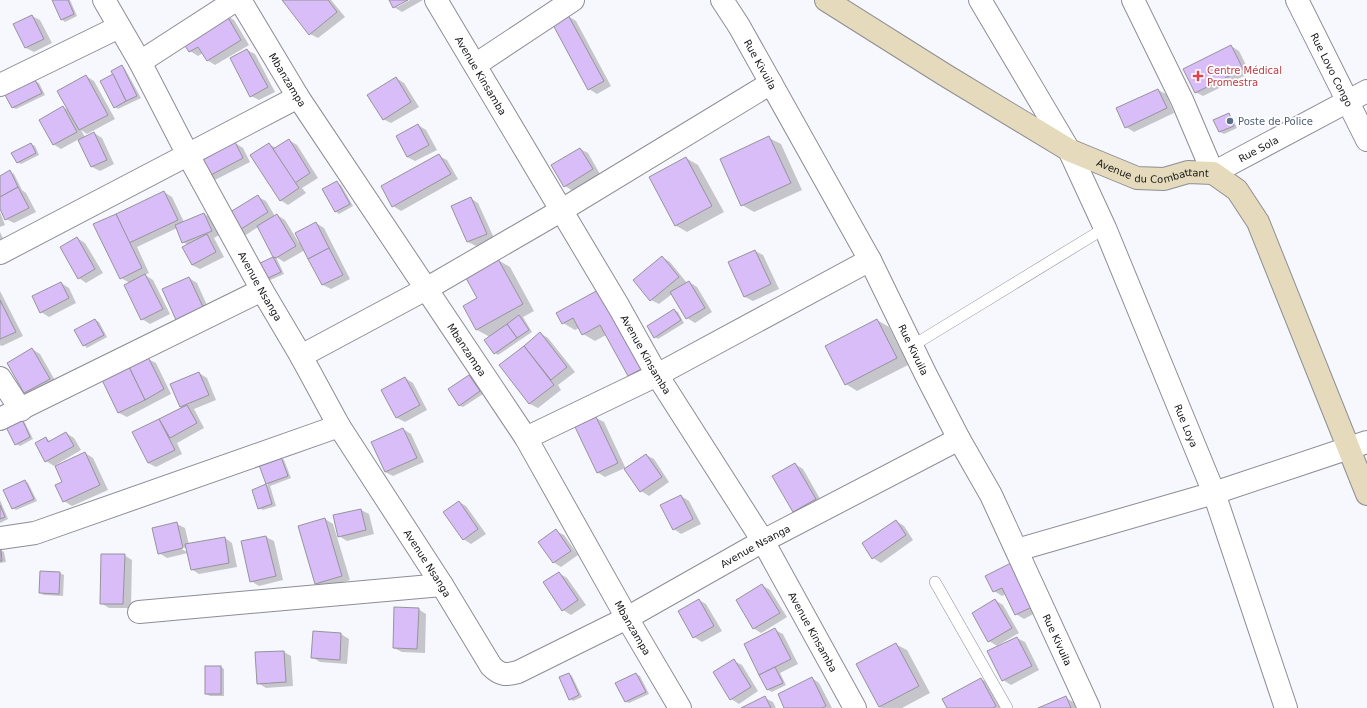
<svg xmlns="http://www.w3.org/2000/svg" width="1367" height="708" viewBox="0 0 1367 708" font-family="'DejaVu Sans',sans-serif">
<style>
.shadow{fill:#0003;fill-rule:evenodd}
.building{fill:#d8bdf9;stroke:#96949a}
.lines{fill:none;stroke-linecap:round;stroke-linejoin:round}
.lane-casing{stroke:#8d8d94;stroke-width:12}
.street-casing{stroke:#8d8d94;stroke-width:24}
.secondary-casing{stroke:#8d8d94;stroke-width:24}
.lane{stroke:#fff;stroke-width:11}
.street{stroke:#fff;stroke-width:22}
.secondary{stroke:#e5dbbc;stroke-width:22}
.health-dot{fill:#e0444e;stroke:#fff;stroke-width:1.5}
.service-dot{fill:#5c6f8a;stroke:#fff;stroke-width:1.5}
.labels{text-anchor:middle;dominant-baseline:central;stroke-width:3.5;stroke-linejoin:round;paint-order:stroke}
.street-label{font-size:10px;fill:#151618;stroke:#fff}
.health-label{font-size:10px;fill:#be3a42;stroke:#fff;text-anchor:start}
.service-label{font-size:10px;fill:#4e5e75;stroke:#fff;text-anchor:start}
</style>
<rect width="100%" height="100%" fill="#f7f7fe"/>
<g class="shadow">
<path d="M53,0h17l7,16 -12,6 -4,-3z"/>
<path d="M283,0h48l14,17 -27,21 -8,-4z"/>
<path d="M390,0h16l-9,5v2l13,-7h13l-21,12 -8,-5z"/>
<path d="M226,15l8,5 15,25 -34,20 -8,-5 -4,-7 -5,3 -8,-5z"/>
<path d="M32,16l8,4 12,23 -18,9 -8,-4z"/>
<path d="M568,16l8,5 35,65 -14,8 -8,-5z"/>
<path d="M1231,46l8,5 11,22 -47,23 -8,-4z"/>
<path d="M247,50l8,4 20,38 -16,8 -8,-4z"/>
<path d="M122,66l3,3 16,29 -23,11 -3,-2 -1,-32z"/>
<path d="M86,76l8,5 21,38 -28,15 -6,-4 4,7 9,-4 8,5 12,26 -14,7 -8,-4 -13,-28 -18,10 -8,-5 10,-37 7,4z"/>
<path d="M396,78l8,5 15,24 -28,16 -8,-4z"/>
<path d="M35,81l4,2 6,12 -29,14 -4,-2z"/>
<path d="M1158,90l8,4 8,19 -40,19 -8,-5z"/>
<path d="M1229,114l3,3 5,11 -13,6 -4,-2 -5,-11z"/>
<path d="M418,125l8,5 11,20 -22,11 -8,-4z"/>
<path d="M769,138l12,6 21,46 -48,22 -12,-7z"/>
<path d="M289,140l8,5 21,33 -16,10 4,5 -18,12 -8,-5 -11,-56 7,4z"/>
<path d="M235,143l8,5 7,14 -35,18 -8,-4z"/>
<path d="M31,144l4,2 4,9 -18,9 -4,-2z"/>
<path d="M580,149l8,4 12,21 -27,17 -8,-5z"/>
<path d="M439,156l8,4 11,19 -57,32 -8,-5z"/>
<path d="M686,158l12,7 26,47 -37,20 -12,-7z"/>
<path d="M10,172l4,2 8,16 4,3 10,19 -22,11 -8,-4 -6,-13v-29z"/>
<path d="M337,183l4,2 12,21 -14,8 -4,-3z"/>
<path d="M164,192l8,5 12,25 20,-8 8,4 7,17 -5,3 10,19 -24,12 -8,-4 -4,-20 -5,-3 -6,-14 -40,19 12,26 -4,2 8,5 17,34 -20,10 -8,-5 -12,-36 -9,-5 -26,-53z"/>
<path d="M258,197l8,4 9,15 2,-1 8,5 14,23 17,-20 8,5 26,51 -19,10 -8,-4 -18,-35 -21,12 -8,-5 8,17 -16,7 -10,-15 17,-9 -17,-30 -12,8 -8,-5z"/>
<path d="M470,198l8,5 16,35 -18,8 -8,-4z"/>
<path d="M0,212l5,13 -5,2z"/>
<path d="M0,232l7,15 -7,3z"/>
<path d="M77,238l8,5 18,30 -17,10 -7,-5z"/>
<path d="M755,251l8,4 16,34 -26,12 -8,-4 -16,-34z"/>
<path d="M662,257l8,5 17,21 2,-1 8,5 15,25 -17,11 -8,-5 -15,-24 -13,10 -8,-4z"/>
<path d="M498,260l12,7 24,44 -11,6 9,15 -34,23 -3,-2 -5,-16 -13,-7 -13,-23 15,-9z"/>
<path d="M189,278l8,5 13,29 -25,12 -8,-5 -14,-29z"/>
<path d="M61,283l8,5 7,15 -27,14 -8,-5z"/>
<path d="M600,290l54,85 -14,7 -12,-7 -22,-40 -11,6 -12,-7 -4,-6 -4,2 -12,-7z"/>
<path d="M0,291l23,45 -21,10 -2,-1z"/>
<path d="M674,310l4,2 6,11 -26,16 -3,-2z"/>
<path d="M95,320l4,2 8,15 -20,11 -3,-3z"/>
<path d="M877,320l12,7 19,38 -51,26 -11,-7z"/>
<path d="M540,333l8,5 27,34 -17,13 3,5 -23,18 -8,-4 -30,-39z"/>
<path d="M32,349l8,5 17,30 -25,13 -8,-4z"/>
<path d="M148,359l8,4 15,31 -44,23 -8,-4 -16,-32z"/>
<path d="M199,373l8,5 9,22 -22,9 10,19 -27,15 5,11 -26,13 -8,-4 -14,-31 47,-24 -10,-23z"/>
<path d="M469,376l4,2 10,16 -20,13 -4,-2z"/>
<path d="M405,378l8,5 14,27 -22,12 -8,-4 -15,-28z"/>
<path d="M596,418l8,4 22,47 -1,-1 -20,9 -8,-5z"/>
<path d="M22,421l3,2 8,16 -13,7 -4,-2z"/>
<path d="M403,429l8,5 13,28 -31,14 -8,-4z"/>
<path d="M66,433l8,5 7,12 -27,16 -8,-5v-23l5,4z"/>
<path d="M85,453l8,5 15,32 -36,16 -8,-5v-19z"/>
<path d="M646,455l8,4 15,23 -20,14 -8,-5z"/>
<path d="M280,458l4,2 7,18 -21,8 6,20 -13,4 -4,-2 -6,-17 15,-6 -8,-20z"/>
<path d="M795,464l8,5 20,35 -22,12 -8,-5z"/>
<path d="M25,481l3,2 9,18 -21,9 -3,-2z"/>
<path d="M681,496l8,5 12,23 -20,10 -7,-5z"/>
<path d="M0,500l8,19 -8,4z"/>
<path d="M459,502l7,4 20,28 -15,10 -8,-5z"/>
<path d="M361,510l8,4 5,20 -27,7 -8,-5z"/>
<path d="M325,519l8,5 17,56 -26,8 -8,-5z"/>
<path d="M896,521l8,5 9,14 -32,23 -8,-5z"/>
<path d="M177,524l8,4 4,17 36,-7 7,5 5,24 -38,7 -8,-5 -3,-16 -21,5 -8,-5zM179,545l8,4v3l-9,-5z"/>
<path d="M556,531l8,4 14,20 -17,12 -8,-5z"/>
<path d="M266,537l8,4 9,39 -24,6 -8,-5z"/>
<path d="M0,550l4,2 2,10 -6,1z"/>
<path d="M124,555l8,5 -1,48h-22l-8,-5z"/>
<path d="M60,573l4,2 -1,21 -19,-1 -4,-2z"/>
<path d="M559,573l8,5 19,27 -15,10 -8,-5 -19,-27z"/>
<path d="M987,576l52,35 -15,8 -8,-5 -10,-20 -4,2 -8,-5z"/>
<path d="M762,585l8,5 17,27 -26,16 -8,-5z"/>
<path d="M699,600l7,4 16,27 -20,11 -8,-5z"/>
<path d="M995,600l8,5 16,28 -22,13 -8,-5z"/>
<path d="M418,609l8,5 -1,39 -23,-1 -8,-4z"/>
<path d="M775,630l8,4 15,30 -18,9 6,12 -14,7 -4,-2 -23,-46z"/>
<path d="M314,632l27,2 8,5 -2,25 -27,-2 -8,-5z"/>
<path d="M1017,638l8,4 14,28 -28,15 -8,-5z"/>
<path d="M895,644l12,6 23,43 -28,15h-20l-3,-1z"/>
<path d="M284,652l7,4 2,30 -27,2 -8,-5z"/>
<path d="M734,661l8,4 16,26 -19,13 -8,-5z"/>
<path d="M221,667l3,2v27h-14l-4,-2z"/>
<path d="M569,674l3,2 10,21 -9,4 -3,-2z"/>
<path d="M636,674l4,2 9,18 -20,9 -4,-2z"/>
<path d="M812,678l7,5 13,25h-46z"/>
<path d="M981,679l7,4 14,25h-54z"/>
<path d="M1065,697l8,5 3,6h-36z"/>
<path d="M765,698l8,4 3,6h-32z"/>
</g>
<g class="building">
<path d="M52,0h16l6,14 -13,6z"/>
<path d="M282,0h46l9,12 -28,23z"/>
<path d="M389,0h19l-15,8z"/>
<path d="M226,14l15,26 -34,21 -9,-14 -9,5 -7,-11z"/>
<path d="M32,15l12,24 -19,9 -12,-24z"/>
<path d="M568,15l36,66 -16,9 -36,-67z"/>
<path d="M1231,45l12,24 -48,24 -12,-24z"/>
<path d="M247,49l21,38 -18,10 -20,-39z"/>
<path d="M122,65l15,31 -11,5 -15,-30z"/>
<path d="M113,74l13,27 -12,7 -14,-27z"/>
<path d="M86,75l22,40 -29,15 -22,-39z"/>
<path d="M396,77l15,25 -28,18 -16,-25z"/>
<path d="M35,80l7,13 -30,15 -7,-13z"/>
<path d="M1158,89l9,19 -42,20 -9,-20z"/>
<path d="M63,106l14,26 -24,13 -14,-25z"/>
<path d="M1229,113l5,13 -15,6 -6,-12z"/>
<path d="M418,124l11,21 -22,12 -11,-21z"/>
<path d="M94,132l13,28 -16,7 -13,-27z"/>
<path d="M769,136l22,47 -50,23 -21,-47z"/>
<path d="M289,139l21,34 -15,10 -22,-34z"/>
<path d="M235,142l8,16 -36,19 -8,-15z"/>
<path d="M31,143l5,10 -19,10 -6,-10z"/>
<path d="M269,143l30,45 -19,13 -30,-46z"/>
<path d="M580,148l13,21 -29,18 -13,-22z"/>
<path d="M439,154l12,20 -59,33 -11,-21z"/>
<path d="M686,157l26,49 -37,20 -26,-49z"/>
<path d="M10,170l8,17 -18,10v-21z"/>
<path d="M337,181l13,23 -15,8 -13,-23z"/>
<path d="M18,187l11,21 -24,12 -5,-11v-12z"/>
<path d="M164,191l14,29 -49,23 -13,-29z"/>
<path d="M258,195l10,17 -30,19 -11,-17z"/>
<path d="M471,197l16,37 -20,8 -16,-36z"/>
<path d="M204,213l8,18 -30,12 -7,-18z"/>
<path d="M116,214l26,54 -22,11 -27,-55z"/>
<path d="M277,214l19,32 -20,12 -3,-1 -16,-31z"/>
<path d="M316,222l13,26 -21,11 -13,-26z"/>
<path d="M207,234l9,18 -24,13 -10,-18z"/>
<path d="M77,237l18,32 -17,10 -18,-32z"/>
<path d="M329,248l14,27 -21,10 -14,-26z"/>
<path d="M755,250l16,34 -27,13 -16,-35z"/>
<path d="M662,256l17,21 -29,24 -17,-21z"/>
<path d="M273,257l8,15 -17,8 -8,-15z"/>
<path d="M498,259l25,45 -47,26 -13,-24 14,-8 -11,-20z"/>
<path d="M145,274l18,35 -22,11 -17,-35z"/>
<path d="M189,277l14,30 -27,13 -14,-31z"/>
<path d="M689,281l16,27 -19,11 -16,-27z"/>
<path d="M61,282l8,16 -29,15 -8,-17z"/>
<path d="M600,289l43,79 -15,8 -28,-51 -18,10 -9,-17 -11,6 -6,-11z"/>
<path d="M0,300l16,32 -16,7z"/>
<path d="M674,309l7,11 -27,18 -7,-12z"/>
<path d="M519,315l10,15 -12,8 -10,-14z"/>
<path d="M95,319l9,16 -21,11 -9,-16z"/>
<path d="M877,319l20,39 -52,27 -20,-39z"/>
<path d="M507,324l10,14 -23,16 -10,-14z"/>
<path d="M540,332l27,35 -16,13 -27,-34z"/>
<path d="M524,346l30,39 -25,19 -30,-39z"/>
<path d="M32,348l18,31 -26,14 -17,-30z"/>
<path d="M148,357l16,32 -19,11 -16,-33z"/>
<path d="M129,367l16,33 -27,13 -16,-33z"/>
<path d="M199,372l10,23 -29,12 -10,-23z"/>
<path d="M469,375l11,16 -21,15 -11,-17z"/>
<path d="M405,377l15,28 -24,13 -15,-28z"/>
<path d="M187,405l10,18 -27,15 -11,-19z"/>
<path d="M596,417l22,46 -21,10 -22,-46z"/>
<path d="M22,419l8,18 -15,8 -9,-18z"/>
<path d="M159,419l16,31 -27,13 -16,-31z"/>
<path d="M403,428l14,30 -32,14 -14,-30z"/>
<path d="M66,432l8,14 -29,16 -10,-19 11,-6 2,5z"/>
<path d="M85,452l15,33 -37,17 -8,-17 7,-3 -7,-16z"/>
<path d="M646,454l16,23 -22,15 -16,-23z"/>
<path d="M281,457l7,19 -22,8 -7,-19z"/>
<path d="M795,463l21,36 -23,13 -21,-36z"/>
<path d="M25,480l9,19 -22,10 -9,-19z"/>
<path d="M266,484l6,20 -14,5 -6,-19z"/>
<path d="M681,495l12,24 -20,11 -13,-25z"/>
<path d="M459,501l19,28 -15,11 -20,-28z"/>
<path d="M0,505l5,12 -5,2z"/>
<path d="M361,509l5,21 -28,7 -5,-22z"/>
<path d="M325,518l17,58 -27,8 -17,-58z"/>
<path d="M896,520l10,15 -34,24 -10,-16z"/>
<path d="M177,522l6,26 -25,6 -6,-26z"/>
<path d="M556,529l15,22 -18,12 -15,-21z"/>
<path d="M266,536l10,40 -26,6 -9,-41z"/>
<path d="M225,537l4,26 -38,7 -6,-26z"/>
<path d="M0,549h1l1,12h-2z"/>
<path d="M101,554h24l-2,50h-23z"/>
<path d="M1011,563l21,44 -17,8 -13,-27 -9,4 -8,-16z"/>
<path d="M40,571l20,1 -1,22 -20,-1z"/>
<path d="M559,572l19,28 -16,11 -19,-29z"/>
<path d="M762,584l18,29 -27,16 -17,-29z"/>
<path d="M699,599l15,27 -21,12 -15,-27z"/>
<path d="M995,599l17,29 -24,14 -16,-29z"/>
<path d="M394,607l25,1 -2,41 -24,-1z"/>
<path d="M775,628l16,31 -32,16 -15,-31z"/>
<path d="M313,631l28,2 -1,27 -29,-2z"/>
<path d="M1017,637l15,29 -30,15 -15,-30z"/>
<path d="M896,643l23,43 -40,21 -23,-43z"/>
<path d="M284,651l2,31 -29,2 -2,-32z"/>
<path d="M734,659l17,28 -21,13 -17,-28z"/>
<rect x="205" y="666" width="16" height="28"/>
<path d="M775,667l8,16 -16,7 -8,-15z"/>
<path d="M569,673l10,22 -10,5 -10,-23z"/>
<path d="M636,673l10,19 -21,10 -10,-19z"/>
<path d="M812,677l14,29 -4,2h-38l-6,-14z"/>
<path d="M981,678l15,28 -3,2h-46l-5,-9z"/>
<path d="M765,696l6,12h-30z"/>
<path d="M1066,696l5,12h-33z"/>
</g>
<g class="lines">
<g class="lane-casing">
<g id="lane">
<path d="M912,346l193,-118"/>
<path d="M935,582l72,126"/>
</g>
</g>
<g class="street-casing">
<g id="street">
<path id="s1" d="M104,0l36,62 48,93 74,135 39,66 38,70 103,159 49,81c10,10 15,9 27,6l109,-54 136,-77 196,-102"/>
<path id="s2" d="M240,0l58,97 228,341 101,180 53,90"/>
<path id="s3" d="M436,0l183,307 38,68 106,166 92,167"/>
<path id="s4" d="M722,0l17,26 131,234 56,115 33,64 32,56 98,213"/>
<path id="s5" d="M980,0l89,150 36,78 109,265 72,215"/>
<path id="s6" d="M1133,0l49,100 31,73 154,-82"/>
<path id="s7" d="M1297,0l70,140"/>
<path d="M140,62l96,-62"/>
<path d="M475,65l98,-65"/>
<path d="M0,85l119,-58"/>
<path d="M0,253l298,-156"/>
<path d="M301,356l125,-67 136,-79 209,-127"/>
<path d="M0,378l21,32"/>
<path d="M0,419l262,-129"/>
<path d="M526,438l131,-63 213,-115"/>
<path d="M0,538l35,-5 304,-107"/>
<path d="M1017,550l197,-57 153,-51"/>
<path d="M139,612l303,-27"/>
</g>
</g>
<g class="secondary-casing">
<g id="secondary">
<path id="s8" d="M826,0l119,75 124,75 68,28 27,1 24,-7 25,1 24,17 21,32 109,272"/>
</g>
</g>
<use href="#lane" class="lane"/>
<use href="#street" class="street"/>
<use href="#secondary" class="secondary"/>
</g>
<path class="health-dot" d="M1196 70h4v4h4v4h-4v4h-4v-4h-4v-4h4z"/>
<circle class="service-dot" cx="1230" cy="121" r="4"/>
<g class="labels">
<g class="street-label">
<text stroke="none"><textPath href="#s4" startOffset="75">Rue Kivuila</textPath></text>
<text stroke="none"><textPath href="#s7" startOffset="78">Rue Lovo Congo</textPath></text>
<text stroke="none"><textPath href="#s3" startOffset="88">Avenue Kinsamba</textPath></text>
<text stroke="none"><textPath href="#s2" startOffset="93">Mbanzampa</textPath></text>
<text stroke="none"><textPath href="#s6" startOffset="242">Rue Sola</textPath></text>
<text stroke="none"><textPath href="#s8" startOffset="374">Avenue du Combattant</textPath></text>
<text stroke="none"><textPath href="#s1" startOffset="326">Avenue Nsanga</textPath></text>
<text stroke="none"><textPath href="#s2" startOffset="417">Mbanzampa</textPath></text>
<text stroke="none"><textPath href="#s4" startOffset="399">Rue Kivuila</textPath></text>
<text stroke="none"><textPath href="#s3" startOffset="412">Avenue Kinsamba</textPath></text>
<text stroke="none"><textPath href="#s5" startOffset="474">Rue Loya</textPath></text>
<text stroke="none"><textPath href="#s1" startOffset="1069">Avenue Nsanga</textPath></text>
<text stroke="none"><textPath href="#s1" startOffset="650">Avenue Nsanga</textPath></text>
<text stroke="none"><textPath href="#s2" startOffset="741">Mbanzampa</textPath></text>
<text stroke="none"><textPath href="#s3" startOffset="736">Avenue Kinsamba</textPath></text>
<text stroke="none"><textPath href="#s4" startOffset="723">Rue Kivuila</textPath></text>
</g>
<g class="health-label">
<text x="1207" y="70">Centre Médical<tspan x="1207" dy="12">Promestra</tspan></text>
</g>
<g class="service-label">
<text x="1238" y="121">Poste de Police</text>
</g>
</g>
</svg>
